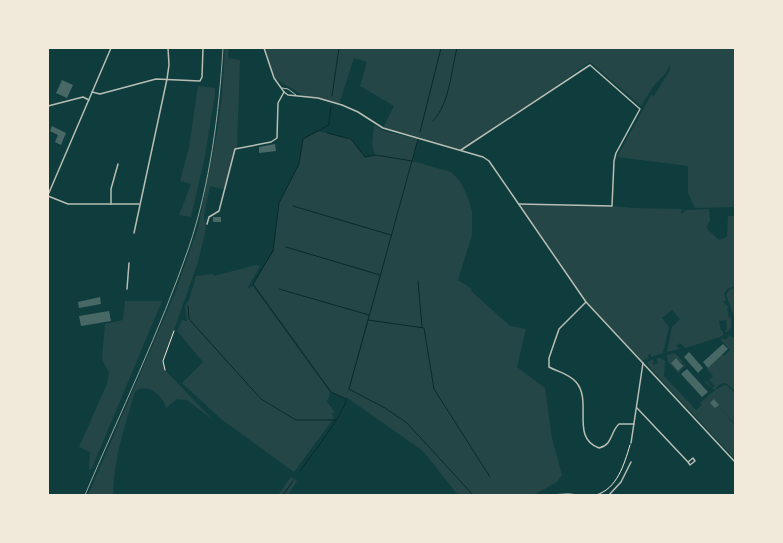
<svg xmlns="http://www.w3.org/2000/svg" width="783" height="543" viewBox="0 0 783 543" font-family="'Archivo Narrow',sans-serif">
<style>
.green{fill:#244646;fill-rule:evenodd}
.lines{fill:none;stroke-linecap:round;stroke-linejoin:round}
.stream{stroke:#0a2a2b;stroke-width:1}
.building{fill:#486865}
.path{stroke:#f1e9da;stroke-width:1}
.service{stroke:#b8beb3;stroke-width:1}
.minor{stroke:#b8beb3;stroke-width:1.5}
.rail{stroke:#97a49c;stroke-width:1}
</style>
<rect width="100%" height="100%" fill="#0f3d3e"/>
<g class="green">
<path d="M225,48h4l-1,10 12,2 -3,88 -3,3 -8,39 -16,-4 -6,29 2,14 -8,33 -35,99 2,9 48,50 -26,-20 -10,-1 -11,9c-2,-12 -20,-27 -31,-16 -11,36 -21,65 -22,103h-25l87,-202 23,-65 19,-95 5,-38z"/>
<path d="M264,48h471v159l-40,1 -7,-15v-27l-71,-9 34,-62 3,1 16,-26v-6l-4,9 -11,11 -14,22 -51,-44 -58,41 -71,47 -78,-22 11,-22 -34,-20 7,-24 -13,-4 -15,46 -21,-6 -14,-2 -30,-18z"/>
<path d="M198,86l17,2v6l-10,62 -14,61 -12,-2 12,-31 -11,-3 9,-34z"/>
<path d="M374,125l10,6 34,8 -6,22 39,11 9,9 8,17 4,13v24l-14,45 14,9 -1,2 39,35 16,3 -9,38 28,21 7,50 10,37 -5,7 -23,13h-76l-35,-44 -77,-54v2l-15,-7 -78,-108 20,-33 6,-48 20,-39 4,-25 15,-8 33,8 14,18 10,-2 -3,-11zM380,277l-31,112 -2,5z"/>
<path d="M518,204l94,2 21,2 49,1 -1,5 5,-4 23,-1 1,12 -4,7 13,12 8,-3 1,-21h6l1,-7v77l-8,3 -3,5 2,6 -3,2 6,5 -2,1 2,10 2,-1v11l-5,5 -1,-3h2l-1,-10 -7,1 2,10h2v4l-3,2 -35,11 -5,-5 -4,3 4,3 -13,3 5,-25 8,-8 -8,-9 -10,8 7,9 -6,26 -12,4v-3l-3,1 1,3 -6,2v3l-57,-61z"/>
<path d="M256,265l4,1 -13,23 6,-3 77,106 -3,10 8,10 -3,2 2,4 -40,54 -73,-53 -39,-36 21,-21 -26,-31 5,-11 5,1 -2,-15 4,-6 7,-24 17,-2 1,2z"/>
<path d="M735,288v31l-9,-24 4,-6z"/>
<path d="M125,301h37l-71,169 -2,-1 1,-17 -11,-5 28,-63 2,-11 -7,-14 3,-35 18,-4z"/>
<path d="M728,335l7,3v53l-9,-8 -6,1 -6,6 -9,-8 2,-1 5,7 3,-2 -6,-6 4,-4 -6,-7 15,-15 2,2 6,-6 -9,-10 2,-2 2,2 4,-3z"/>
<path d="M675,353l8,9 -2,2 -5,-6 -5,4 7,9 6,-8 2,2 -8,8 -10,-11 -1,-7z"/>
<path d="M657,358h4l4,3 -1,15 32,34 6,-5 -2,-2c6,-4 17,-17 26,-18l9,8v31l-17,-18 17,19v34l-84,-90 -4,-7 7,-3 -1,6 5,-2z"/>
<path d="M291,477l6,4 -9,14h-10z"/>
</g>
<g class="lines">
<g class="stream">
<path d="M332,96l7,-48"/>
<path d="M433,121c17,-18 18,-50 24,-73"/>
<path d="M420,132l21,-84"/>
<path d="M327,133l24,6 14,18 11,-2 36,6"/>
<path d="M418,139l-69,250 36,19 22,15 66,72"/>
<path d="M293,206l98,29"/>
<path d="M286,247l94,28"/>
<path d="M418,281l4,46"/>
<path d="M279,289l90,26"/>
<path d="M188,306l1,13 72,80 35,21h40"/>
<path d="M368,320l56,8 10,61 56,88"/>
<path d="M300,471c9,-12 47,-62 46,-72l-15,-7 -78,-108 20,-33 6,-48 20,-39 4,-25 26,-14 2,-19"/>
<path d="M283,495l10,-14"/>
</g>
</g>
<g class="building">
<path d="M62,80l11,5 -6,13 -11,-5z"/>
<path d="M52,126l14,7 -5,12 -6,-3 3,-7 -8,-4z"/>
<path d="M275,144l1,7 -17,2v-6z"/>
<rect x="213" y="217" width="8" height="5"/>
<path d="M100,297l1,7 -22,4 -1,-6z"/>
<path d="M109,311l2,10 -30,5 -2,-10z"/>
<path d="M723,344l5,5 -20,19 -5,-6z"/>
<path d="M689,352l14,16 -5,5 -14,-16z"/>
<path d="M676,358l7,8 -5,5 -7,-8z"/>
<path d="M687,369l21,23 -6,5 -21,-23z"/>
<path d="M714,399l5,6 -4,3 -5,-5z"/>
</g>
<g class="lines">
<g class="path">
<path d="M165,370l-2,-9 11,-30"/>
<path d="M546,495l22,-1 14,1"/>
<path d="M596,495c21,-6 28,-30 34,-50"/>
</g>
<path class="service" d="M282,88l6,1 8,6"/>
<g class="minor">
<path d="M264,48l10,30 10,14 4,3 30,3 24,7 16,7 25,16 100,29 6,4 97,141 149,160"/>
<path d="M92,92l8,2 56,-15 44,2 2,-4 1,-29"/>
<path d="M48,106l35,-9 6,3"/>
<path d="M461,150l129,-85 50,44 -24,44 -2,8 -2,45 -93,-2"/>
<path d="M48,195l63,-147"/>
<path d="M48,196l20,8h71"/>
<path d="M111,204v-15l7,-25"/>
<path d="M207,224l2,-7 10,-6 16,-62 36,-7 6,-4 1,-35 6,-11"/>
<path d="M134,233l33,-154 2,-14 -1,-17"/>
<path d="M127,289l2,-26"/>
<path d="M586,302l-27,27 -10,29v9c9,5 19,6 27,15 17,19 -6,56 23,66 14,-3 11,-16 20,-24h15"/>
<path d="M637,408l51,54 2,3 5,-4 -2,-3 -5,4"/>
<path d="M631,443l12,-80"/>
<path d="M609,495l12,-13 10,-20"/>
</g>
<path class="rail" d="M85,495c35,-82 75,-164 104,-248 21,-63 30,-133 34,-199"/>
</g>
<rect width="783" height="543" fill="none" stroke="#f1e9da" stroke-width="98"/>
</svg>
